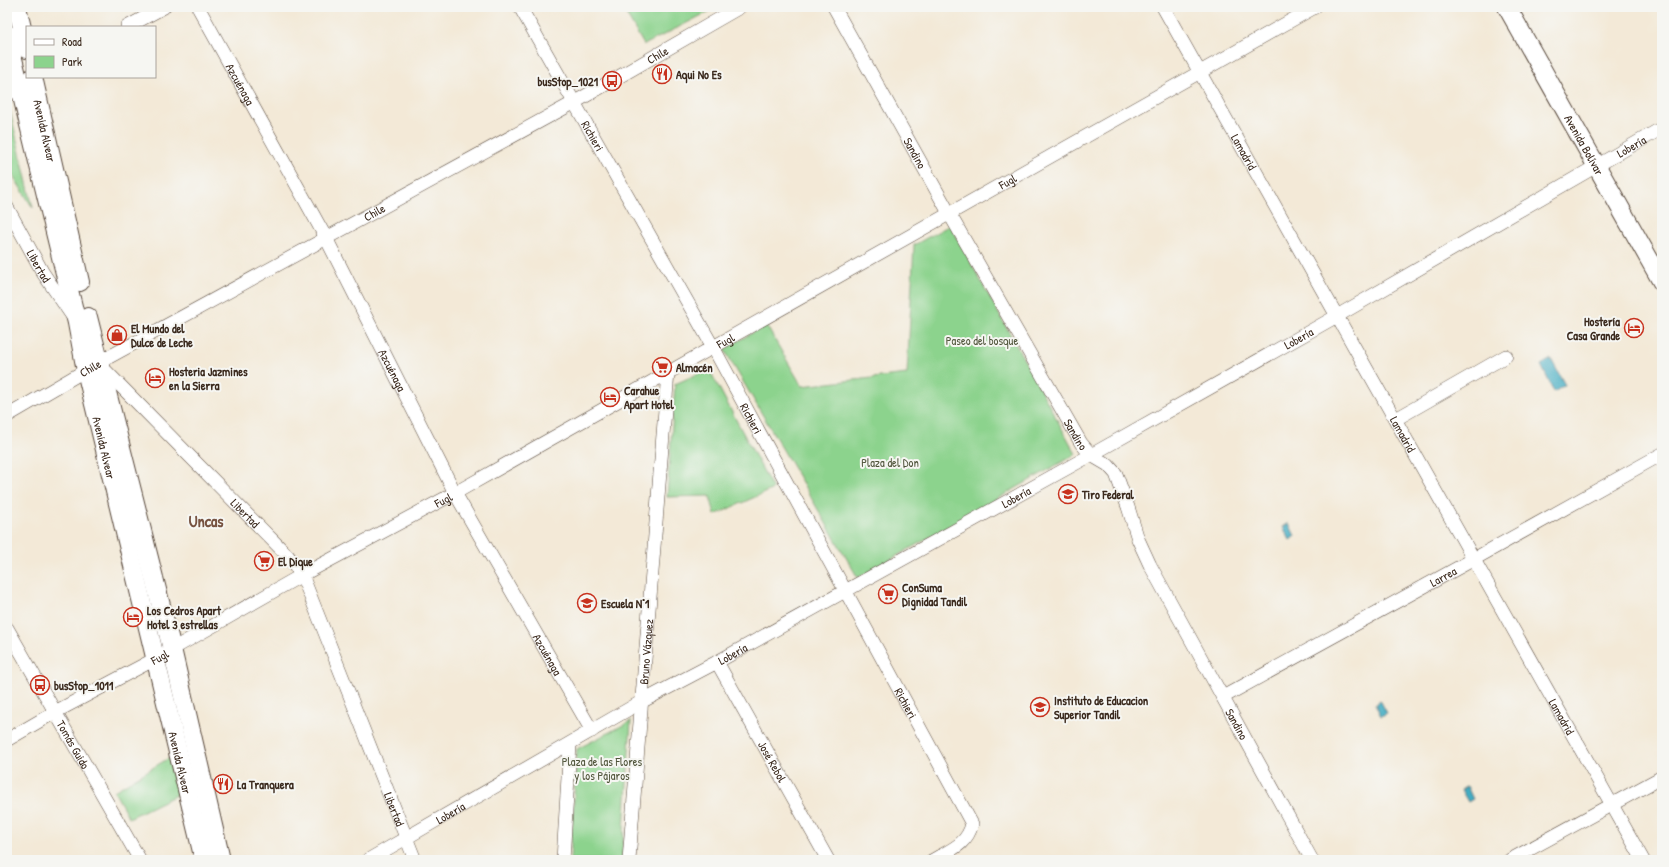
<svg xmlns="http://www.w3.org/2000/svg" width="1669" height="867" viewBox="0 0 1669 867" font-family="'Patrick Hand',sans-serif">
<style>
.green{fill:#8cd38d;stroke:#647e56}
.water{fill:#43acc2;stroke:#3f6b70}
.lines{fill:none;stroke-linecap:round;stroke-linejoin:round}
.street-casing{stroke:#57473a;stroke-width:14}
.secondary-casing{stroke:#57473a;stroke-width:20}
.street{stroke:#fff;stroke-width:13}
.secondary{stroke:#fff;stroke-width:18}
.labels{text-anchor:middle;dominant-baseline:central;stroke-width:4;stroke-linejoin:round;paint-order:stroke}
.street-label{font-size:12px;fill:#3b2a1e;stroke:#f6f6f2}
.poi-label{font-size:12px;font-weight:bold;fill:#3b2a1e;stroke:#f6f6f2;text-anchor:start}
.park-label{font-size:12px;fill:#4f543a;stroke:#f6f6f2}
.district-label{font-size:16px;font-weight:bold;fill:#775342;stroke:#f6f6f2}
</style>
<rect width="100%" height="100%" fill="#f6f6f2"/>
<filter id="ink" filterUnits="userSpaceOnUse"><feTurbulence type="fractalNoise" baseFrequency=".025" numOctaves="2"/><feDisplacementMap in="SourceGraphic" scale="8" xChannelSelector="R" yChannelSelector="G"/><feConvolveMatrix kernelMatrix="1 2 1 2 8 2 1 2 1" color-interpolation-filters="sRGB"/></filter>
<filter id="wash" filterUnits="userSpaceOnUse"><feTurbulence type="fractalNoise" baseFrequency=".012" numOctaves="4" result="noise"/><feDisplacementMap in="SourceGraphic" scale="16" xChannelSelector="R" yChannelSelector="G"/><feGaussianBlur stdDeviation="0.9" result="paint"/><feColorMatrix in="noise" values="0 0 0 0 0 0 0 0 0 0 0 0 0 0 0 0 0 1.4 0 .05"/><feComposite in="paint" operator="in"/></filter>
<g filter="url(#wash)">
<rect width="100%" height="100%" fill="#f3e9d7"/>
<g class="green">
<path d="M622,7h89l1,3 -68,35z"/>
<path d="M10,111l23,97 -26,-42v-53z"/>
<path d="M950,225l126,229 -218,124 -134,-229 42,-24 36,61 105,-12 7,-129z"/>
<path d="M709,369l64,120 -58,26 -5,-19 -43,1 8,-113z"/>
<path d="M631,721l-9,139h-52l7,-111z"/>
<path d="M169,758l9,36 -49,24 -15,-27z"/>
</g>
<g class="water">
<path d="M1551,359l14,26 -11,7 -13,-27z"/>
<path d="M1289,523l6,13 -5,4 -7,-13z"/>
<path d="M1380,700l7,13 -6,3 -6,-12z"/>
<path d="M1467,786l6,13 -5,3 -7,-12z"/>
</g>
</g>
<g filter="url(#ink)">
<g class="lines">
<g class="street-casing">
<g id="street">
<path id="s1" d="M198,7l128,231 129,255 137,238"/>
<path id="s2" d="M520,7l193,340 259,477c-5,21 -22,26 -39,36"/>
<path id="s3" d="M834,7l115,206 132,230 10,12 17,10 8,9 12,33 10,32 12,26 162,295"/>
<path id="s4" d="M1163,7l480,853"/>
<path d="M127,27l37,-20"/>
<path d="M7,94l19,-11"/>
<path id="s5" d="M7,207l36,66 30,44"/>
<path id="s6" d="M101,366l187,190 14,19 113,285"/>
<path id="s7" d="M7,416l91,-53 477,-261 165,-95"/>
<path d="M1396,419l110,-63"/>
<path id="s8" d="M7,628l133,232"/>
<path id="s9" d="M717,662l111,198"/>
<path id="s10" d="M1223,697l251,-138 188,-105"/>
<path id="s11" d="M7,740l48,-28 100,-53 147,-84 153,-82 860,-486"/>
<path id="s12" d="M368,860l273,-158 76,-40 374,-207 246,-139 325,-188"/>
<path d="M563,860l7,-116"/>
<path id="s13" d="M629,860l39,-488"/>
<path d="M1510,860l152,-83"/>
</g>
</g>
<g class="secondary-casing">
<g id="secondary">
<path d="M17,7l10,42"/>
<path id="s14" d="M1507,7l155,275"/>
<path id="s15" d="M7,34l70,289 9,48 118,489"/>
<path id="s16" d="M33,77l47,205"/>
<path d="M88,317l84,332 49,211"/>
</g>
</g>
<use href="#street" class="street"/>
<use href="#secondary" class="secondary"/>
</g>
</g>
<defs>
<g id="restaurant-ring" transform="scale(1)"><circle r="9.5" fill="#f6f6f2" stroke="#c8321e" stroke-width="1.5"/><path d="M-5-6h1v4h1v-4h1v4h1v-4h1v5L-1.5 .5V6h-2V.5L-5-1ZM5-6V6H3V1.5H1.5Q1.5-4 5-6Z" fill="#c8321e"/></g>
<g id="bus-ring" transform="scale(1)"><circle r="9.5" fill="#f6f6f2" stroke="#c8321e" stroke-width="1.5"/><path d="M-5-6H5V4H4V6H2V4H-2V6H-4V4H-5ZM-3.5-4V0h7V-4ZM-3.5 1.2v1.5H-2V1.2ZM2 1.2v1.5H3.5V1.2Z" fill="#c8321e"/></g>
<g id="hotel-ring" transform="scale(1)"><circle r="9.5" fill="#f6f6f2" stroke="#c8321e" stroke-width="1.5"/><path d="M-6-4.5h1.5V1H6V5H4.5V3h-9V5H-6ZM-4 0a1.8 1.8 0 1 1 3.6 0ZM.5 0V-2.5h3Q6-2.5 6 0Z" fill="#c8321e"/></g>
<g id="shop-ring" transform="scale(1)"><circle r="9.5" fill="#f6f6f2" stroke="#c8321e" stroke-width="1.5"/><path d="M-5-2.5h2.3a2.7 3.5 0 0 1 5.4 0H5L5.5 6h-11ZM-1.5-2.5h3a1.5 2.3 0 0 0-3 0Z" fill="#c8321e"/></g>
<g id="supermarket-ring" transform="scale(1)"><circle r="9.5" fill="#f6f6f2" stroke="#c8321e" stroke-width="1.5"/><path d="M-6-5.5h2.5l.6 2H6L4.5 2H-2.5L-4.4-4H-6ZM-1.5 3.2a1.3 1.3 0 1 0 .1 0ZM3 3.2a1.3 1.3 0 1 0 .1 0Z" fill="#c8321e"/></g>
<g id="school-ring" transform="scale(1)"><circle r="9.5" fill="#f6f6f2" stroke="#c8321e" stroke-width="1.5"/><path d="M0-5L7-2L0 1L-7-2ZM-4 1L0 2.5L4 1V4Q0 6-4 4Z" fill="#c8321e"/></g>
</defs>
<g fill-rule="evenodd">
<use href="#restaurant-ring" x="662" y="74"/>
<use href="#bus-ring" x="612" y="81"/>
<use href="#hotel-ring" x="1634" y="328"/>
<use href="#shop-ring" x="117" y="335"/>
<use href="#supermarket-ring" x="662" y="367"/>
<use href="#hotel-ring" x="155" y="378"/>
<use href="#hotel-ring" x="610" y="397"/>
<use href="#school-ring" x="1068" y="494"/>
<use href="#supermarket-ring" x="264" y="561"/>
<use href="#supermarket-ring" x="888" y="594"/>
<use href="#school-ring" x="587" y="603"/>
<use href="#hotel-ring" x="133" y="617"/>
<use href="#bus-ring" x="40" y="685"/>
<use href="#school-ring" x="1040" y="707"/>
<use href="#restaurant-ring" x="223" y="784"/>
</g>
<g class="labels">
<g class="street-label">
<text stroke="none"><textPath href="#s7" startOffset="744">Chile</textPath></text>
<text stroke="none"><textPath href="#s1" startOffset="88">Azcuénaga</textPath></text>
<text stroke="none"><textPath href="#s16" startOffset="55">Avenida Alvear</textPath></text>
<text stroke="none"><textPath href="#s2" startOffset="148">Richieri</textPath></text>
<text stroke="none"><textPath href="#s14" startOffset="158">Avenida Bolívar</textPath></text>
<text stroke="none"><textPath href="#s12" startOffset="1451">Lobería</textPath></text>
<text stroke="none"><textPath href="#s4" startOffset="166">Lamadrid</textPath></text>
<text stroke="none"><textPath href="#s3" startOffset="167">Sandino</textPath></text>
<text stroke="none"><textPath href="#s11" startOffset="1146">Fugl</textPath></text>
<text stroke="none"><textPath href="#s7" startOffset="420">Chile</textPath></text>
<text stroke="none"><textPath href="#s5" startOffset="67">Libertad</textPath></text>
<text stroke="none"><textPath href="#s12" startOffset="1067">Lobería</textPath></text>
<text stroke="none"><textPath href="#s11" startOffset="822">Fugl</textPath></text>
<text stroke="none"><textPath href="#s7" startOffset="96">Chile</textPath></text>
<text stroke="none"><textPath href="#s1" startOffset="412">Azcuénaga</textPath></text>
<text stroke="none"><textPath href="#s2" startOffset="472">Richieri</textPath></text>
<text stroke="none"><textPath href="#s3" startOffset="491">Sandino</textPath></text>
<text stroke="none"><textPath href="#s4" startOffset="490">Lamadrid</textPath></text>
<text stroke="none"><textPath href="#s15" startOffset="425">Avenida Alvear</textPath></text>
<text stroke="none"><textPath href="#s12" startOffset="743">Lobería</textPath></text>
<text stroke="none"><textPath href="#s11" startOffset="498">Fugl</textPath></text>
<text stroke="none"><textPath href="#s6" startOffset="206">Libertad</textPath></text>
<text stroke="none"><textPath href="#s10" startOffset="251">Larrea</textPath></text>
<text stroke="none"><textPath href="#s13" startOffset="209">Bruno Vázquez</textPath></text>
<text stroke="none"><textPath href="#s12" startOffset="419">Lobería</textPath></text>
<text stroke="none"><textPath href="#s1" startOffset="736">Azcuénaga</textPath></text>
<text stroke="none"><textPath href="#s11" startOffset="174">Fugl</textPath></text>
<text stroke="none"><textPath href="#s2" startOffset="796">Richieri</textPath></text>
<text stroke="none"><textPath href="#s4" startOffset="814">Lamadrid</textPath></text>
<text stroke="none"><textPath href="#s3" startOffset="827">Sandino</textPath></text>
<text stroke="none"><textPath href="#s8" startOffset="134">Tomás Guido</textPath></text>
<text stroke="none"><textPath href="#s9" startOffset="114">José Rebol</textPath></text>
<text stroke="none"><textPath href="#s15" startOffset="749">Avenida Alvear</textPath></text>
<text stroke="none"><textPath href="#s6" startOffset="542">Libertad</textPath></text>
<text stroke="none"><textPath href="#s12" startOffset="95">Lobería</textPath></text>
</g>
<g class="poi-label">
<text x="676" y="74">Aqui No Es</text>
<text x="598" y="81" text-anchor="end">busStop_1021</text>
<text x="1620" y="321" text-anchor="end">Hostería<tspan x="1620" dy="14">Casa Grande</tspan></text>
<text x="131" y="328">El Mundo del<tspan x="131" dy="14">Dulce de Leche</tspan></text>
<text x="676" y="367">Almacén</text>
<text x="169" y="371">Hosteria Jazmines<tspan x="169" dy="14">en la Sierra</tspan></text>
<text x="624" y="390">Carahue<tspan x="624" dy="14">Apart Hotel</tspan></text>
<text x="1082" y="494">Tiro Federal</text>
<text x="278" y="561">El Dique</text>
<text x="902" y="587">ConSuma<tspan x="902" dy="14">Dignidad Tandil</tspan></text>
<text x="601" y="603">Escuela N°1</text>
<text x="147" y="610">Los Cedros Apart<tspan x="147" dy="14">Hotel 3 estrellas</tspan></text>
<text x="54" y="685">busStop_1011</text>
<text x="1054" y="700">Instituto de Educacion<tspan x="1054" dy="14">Superior Tandil</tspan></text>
<text x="237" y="784">La Tranquera</text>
</g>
<g class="park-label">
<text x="982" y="340">Paseo del bosque</text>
<text x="890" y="462">Plaza del Don</text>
<text x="602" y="761">Plaza de las Flores<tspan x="602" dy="14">y los Pájaros</tspan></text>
</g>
<g class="district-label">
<text x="206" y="521">Uncas</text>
</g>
</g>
<rect width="1669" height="867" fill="none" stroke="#f6f6f2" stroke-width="24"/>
<rect x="26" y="26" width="130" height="52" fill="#f6f6f2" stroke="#aba49d"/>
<rect x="34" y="39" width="20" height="6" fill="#ffffff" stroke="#aba49d"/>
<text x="62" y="46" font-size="12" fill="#3b2a1e">Road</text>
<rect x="34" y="56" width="20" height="12" fill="#8cd38d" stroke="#aba49d"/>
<text x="62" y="66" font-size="12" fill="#3b2a1e">Park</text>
</svg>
